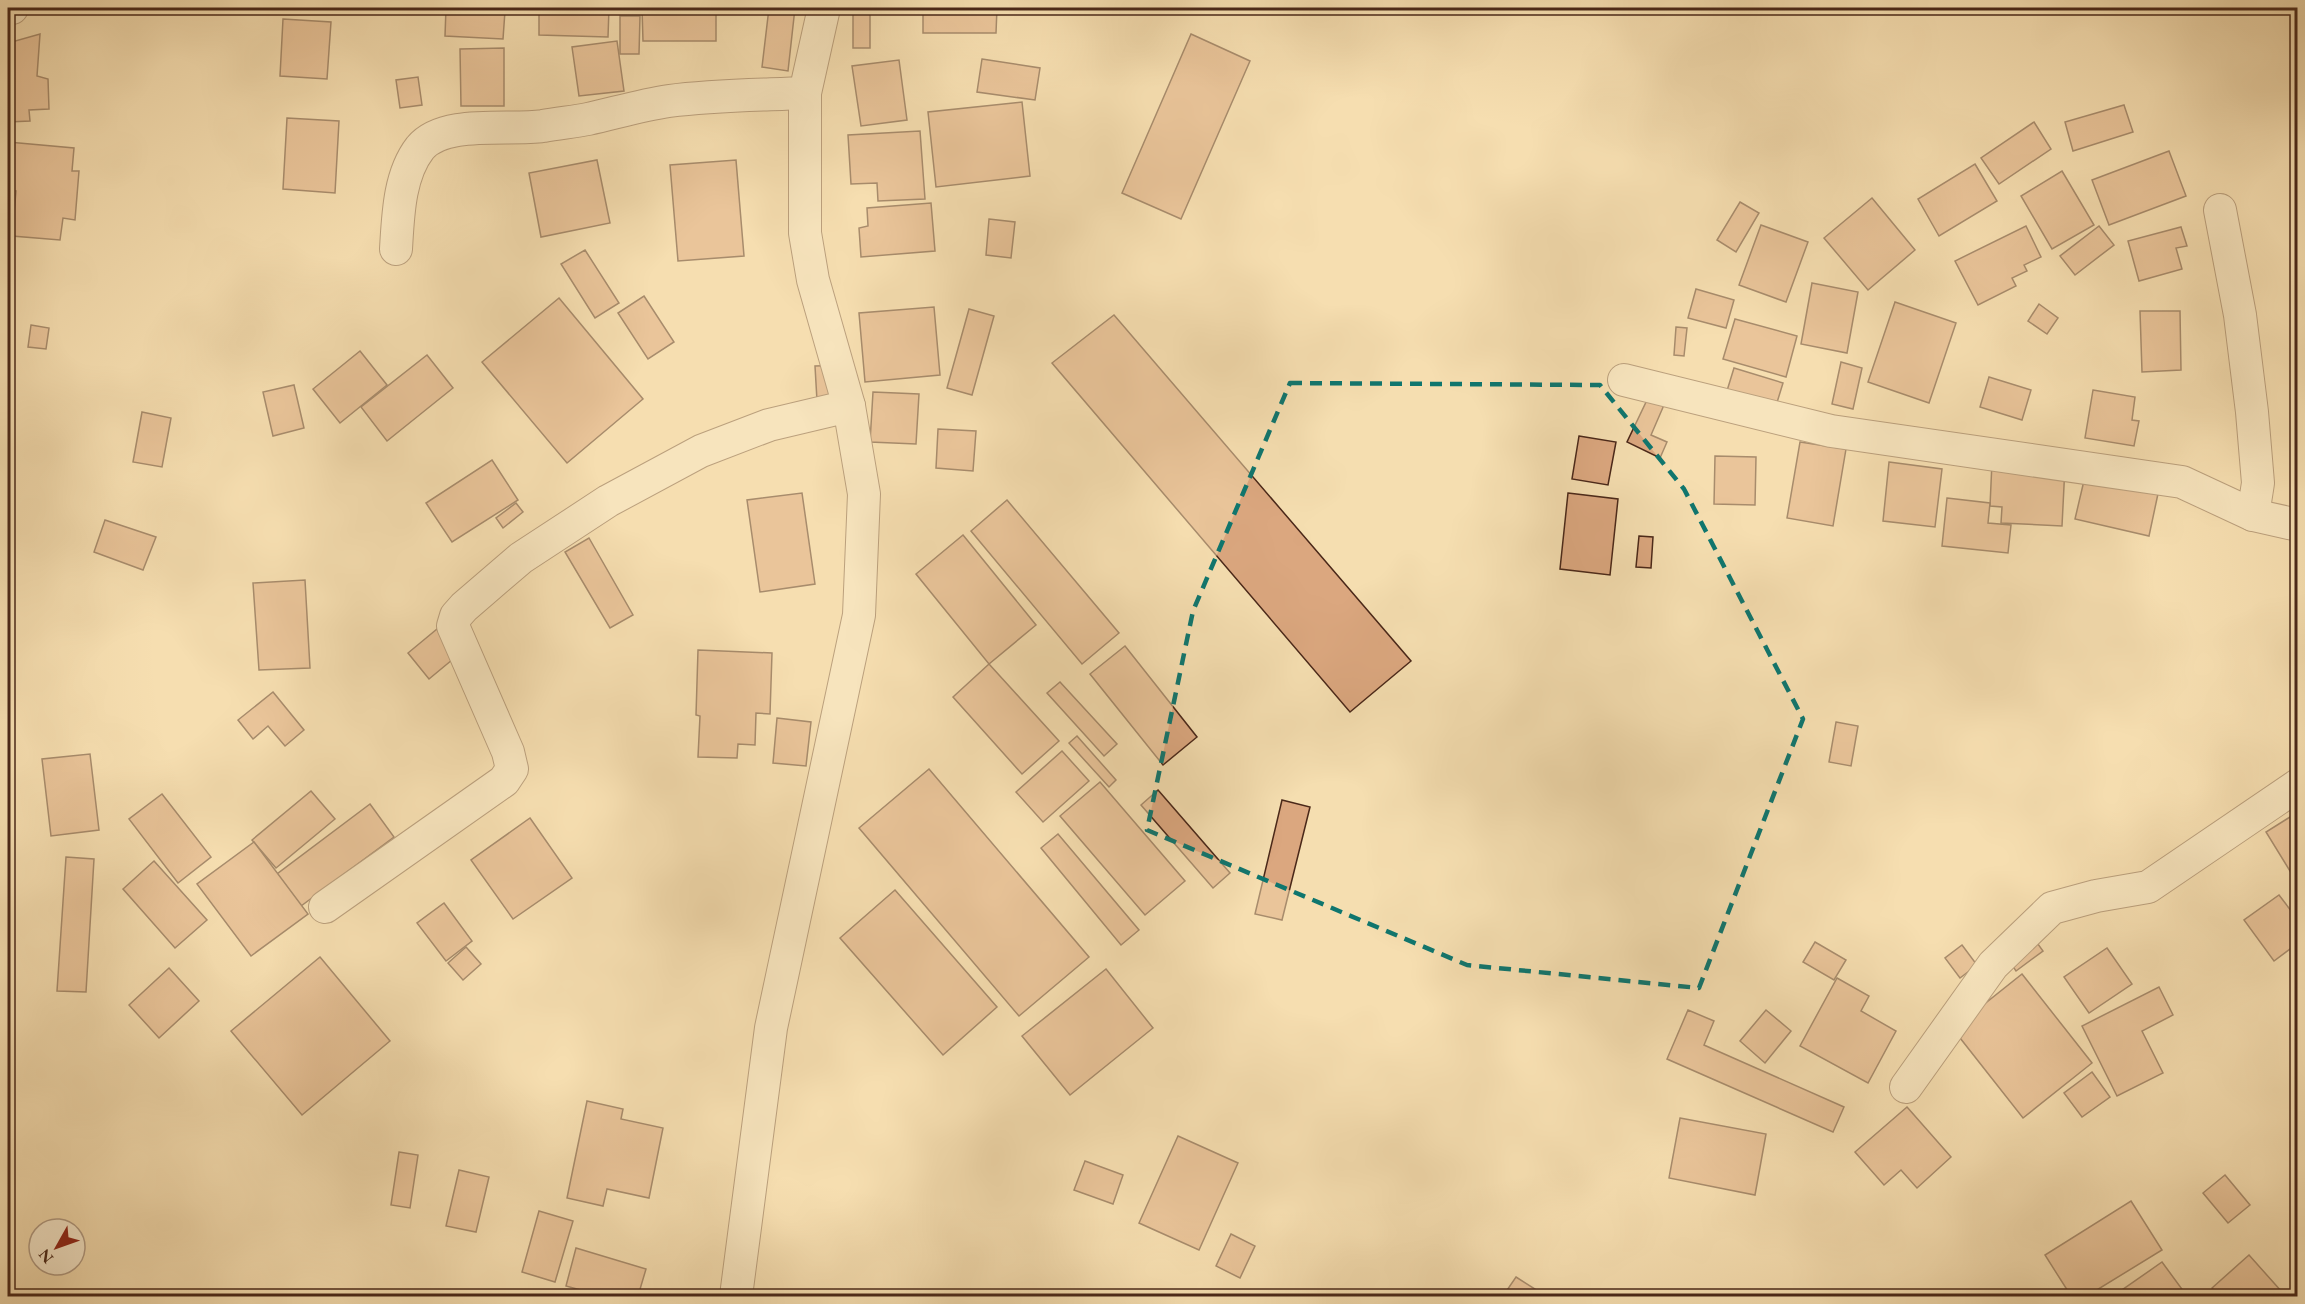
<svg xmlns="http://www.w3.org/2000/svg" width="2305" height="1304" viewBox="0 0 2305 1304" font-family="'EB Garamond',serif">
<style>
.building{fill:#dba77f;stroke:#4a2819;stroke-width:1.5}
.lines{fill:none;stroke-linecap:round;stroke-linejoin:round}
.street-casing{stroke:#75563f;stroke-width:34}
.street{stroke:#f8eacc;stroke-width:32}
.marked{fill:none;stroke:#0f766e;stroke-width:4.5;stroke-dasharray:12 8;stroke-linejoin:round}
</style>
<rect width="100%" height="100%" fill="#f5deb0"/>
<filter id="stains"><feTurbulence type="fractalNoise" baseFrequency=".00333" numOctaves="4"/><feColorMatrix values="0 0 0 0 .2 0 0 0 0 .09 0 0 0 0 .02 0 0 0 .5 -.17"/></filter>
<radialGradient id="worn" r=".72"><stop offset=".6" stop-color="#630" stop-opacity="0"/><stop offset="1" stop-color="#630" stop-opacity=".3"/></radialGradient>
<g class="building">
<path d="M334,8h42l1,5z"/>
<path d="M446,8l59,3 -2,28 -58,-3z"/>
<path d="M539,8h70l-1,29 -69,-2z"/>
<path d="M642,8h74v33h-73z"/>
<path d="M769,8h26l-7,63 -26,-4z"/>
<rect x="853" y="8" width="17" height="40"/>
<path d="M923,8h74l-1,25h-73z"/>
<path d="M620,16h20l-1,38h-19z"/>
<path d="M283,19l48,3 -4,57 -47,-3z"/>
<path d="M40,34l-3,42 11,3 1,30 -20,1 1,11 -22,1v-79z"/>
<path d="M1191,34l59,27 -69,158 -59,-26z"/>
<path d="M617,41l7,50 -45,5 -7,-49z"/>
<path d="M504,48v58h-43l-1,-57z"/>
<path d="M982,59l58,9 -5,32 -58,-8z"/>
<path d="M899,60l8,60 -46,6 -9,-60z"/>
<path d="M418,77l4,28 -22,3 -4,-28z"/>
<path d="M1022,102l8,74 -94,11 -8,-75z"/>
<path d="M2124,105l9,27 -60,19 -8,-29z"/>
<path d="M287,118l52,3 -4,72 -52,-4z"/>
<path d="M2034,122l17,27 -52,35 -18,-26z"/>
<path d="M920,131l5,68 -47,2 -1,-18 -26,1 -3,-49z"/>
<path d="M8,142l66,6 -2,23h7l-4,49 -12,-2 -3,22 -48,-4 4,-45 -8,-1z"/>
<path d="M2169,151l17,45 -77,29 -17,-45z"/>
<path d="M597,160l13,63 -69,14 -12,-64z"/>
<path d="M736,160l8,96 -66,5 -8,-96z"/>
<path d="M1975,164l22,37 -58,35 -21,-37z"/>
<path d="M2062,171l32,54 -42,24 -31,-53z"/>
<path d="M1872,198l43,52 -47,40 -44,-52z"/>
<path d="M1740,202l19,11 -23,39 -19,-12z"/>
<path d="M931,203l4,48 -74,6 -2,-29 9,-2 -1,-18z"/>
<path d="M989,219l26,3 -4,36 -25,-3z"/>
<path d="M1761,225l47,17 -22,60 -47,-17z"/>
<path d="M2026,226l15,31 -17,8 3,6 -15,7 4,8 -38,19 -23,-44z"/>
<path d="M2099,226l15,19 -39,30 -15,-19z"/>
<path d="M2181,227l6,19 -11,2 6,21 -43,12 -11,-40z"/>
<path d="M585,250l34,53 -24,15 -34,-54z"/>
<path d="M1812,283l46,9 -11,61 -46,-9z"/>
<path d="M1696,289l38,11 -8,28 -38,-10z"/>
<path d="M644,296l30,46 -26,17 -30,-46z"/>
<path d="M559,298l84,101 -76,64 -85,-101z"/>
<path d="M1895,302l61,21 -27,80 -61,-21z"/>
<path d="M2039,304l19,14 -11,16 -19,-13z"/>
<path d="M934,307l6,68 -75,7 -6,-69z"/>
<path d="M969,309l25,7 -22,79 -25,-7z"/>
<path d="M2140,311h40l1,59 -39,2z"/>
<path d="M1114,315l297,346 -61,51 -298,-349z"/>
<path d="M1735,319l62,17 -11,41 -63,-18z"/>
<path d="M31,325l18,3 -3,21 -18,-2z"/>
<path d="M1676,327l11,1 -3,28 -10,-1z"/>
<path d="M360,351l27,34 -47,38 -27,-34z"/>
<path d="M427,355l26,33 -66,53 -26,-34z"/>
<path d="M1841,362l21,6 -9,41 -21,-5z"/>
<path d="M850,365l-32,53 -3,-52z"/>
<path d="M1734,368l49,15 -8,26 -49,-15z"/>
<path d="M1989,377l42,13 -9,30 -42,-13z"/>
<path d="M294,385l10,43 -31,8 -10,-44z"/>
<path d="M2093,390l42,7 -3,23 7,1 -5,25 -49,-8z"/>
<path d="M873,392l46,2 -3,50 -46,-2z"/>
<path d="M1648,398l16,7 -13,30 16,7 -7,16 -33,-16z"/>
<path d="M142,412l29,6 -9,49 -29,-5z"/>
<path d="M938,429l38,2 -3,40 -37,-3z"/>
<path d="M1579,436l37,6 -8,43 -36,-6z"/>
<path d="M1800,442l46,7 -13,77 -46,-8z"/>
<path d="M1715,456l41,1 -1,48 -41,-1z"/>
<path d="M492,460l26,40 -66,42 -26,-39z"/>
<path d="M1889,462l53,7 -7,58 -52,-6z"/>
<path d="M1992,462l73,4 -3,60 -61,-3 1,-16 -12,-1z"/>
<path d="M2086,472l73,17 -10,47 -74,-17z"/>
<path d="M802,493l13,91 -55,8 -13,-92z"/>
<path d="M1568,493l50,6 -8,76 -50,-6z"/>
<path d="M1947,498l43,5 -2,20 23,2 -3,28 -66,-7z"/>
<path d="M1007,500l112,133 -37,31 -111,-133z"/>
<path d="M516,503l7,9 -20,16 -7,-10z"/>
<path d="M105,520l51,17 -13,33 -49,-18z"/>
<path d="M963,535l73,90 -47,39 -73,-90z"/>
<path d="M1639,536l14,1 -2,31 -15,-1z"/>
<path d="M589,538l44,77 -23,13 -45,-76z"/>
<path d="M305,580l5,88 -51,2 -6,-87z"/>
<path d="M437,629l21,26 -29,24 -21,-26z"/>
<path d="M1125,646l72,91 -34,28 -73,-91z"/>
<path d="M698,650l74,3 -2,61 -14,-1 -1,32 -17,-1 -1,14 -39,-1 2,-41 -4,-1z"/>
<path d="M989,664l70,77 -37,33 -69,-77z"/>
<path d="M1060,682l57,62 -13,12 -57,-63z"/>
<path d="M273,692l31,38 -19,16 -17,-20 -15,13 -15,-19z"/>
<path d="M777,718l34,4 -5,44 -33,-3z"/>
<path d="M1836,722l22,4 -7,40 -22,-4z"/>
<path d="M1077,736l39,44 -7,7 -40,-44z"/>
<path d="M1062,751l27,30 -46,41 -27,-30z"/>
<path d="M90,754l9,76 -48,6 -9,-77z"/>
<path d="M929,769l160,188 -70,59 -160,-188z"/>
<path d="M1100,782l85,99 -40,34 -85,-99z"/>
<path d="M1158,790l72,83 -17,15 -72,-83z"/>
<path d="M311,791l24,28 -59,49 -24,-28z"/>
<path d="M162,794l49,63 -33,26 -49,-64z"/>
<path d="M1282,800l28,7 -28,113 -27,-6z"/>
<path d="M370,804l24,33 -93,69 -24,-32z"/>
<path d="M2298,812v72l-32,-52z"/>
<path d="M530,818l42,60 -59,41 -42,-59z"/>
<path d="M1058,834l81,96 -18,15 -80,-97z"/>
<path d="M254,842l54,72 -57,42 -54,-72z"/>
<path d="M66,857l28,2 -8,133 -29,-1z"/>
<path d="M154,861l53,59 -32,28 -52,-59z"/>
<path d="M895,890l102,117 -54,48 -103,-117z"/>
<path d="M2279,895l19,25v23l-24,18 -30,-41z"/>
<path d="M444,903l28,38 -26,20 -29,-38z"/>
<path d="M2030,933l13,18 -27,20 -12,-18z"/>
<path d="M1815,942l31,18 -12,20 -31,-18z"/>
<path d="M1962,945l15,20 -17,13 -15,-20z"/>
<path d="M466,947l15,17 -18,16 -15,-17z"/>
<path d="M2107,948l25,36 -43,29 -25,-36z"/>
<path d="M320,957l70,84 -88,74 -71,-84z"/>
<path d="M169,968l30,33 -40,37 -30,-33z"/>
<path d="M1106,969l47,59 -83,67 -48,-59z"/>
<path d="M2022,974l70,89 -69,55 -70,-89z"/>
<path d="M1837,978l32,18 -8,15 35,20 -28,52 -68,-37z"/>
<path d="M2159,987l14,28 -31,16 21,42 -46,23 -35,-70z"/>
<path d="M1688,1010l26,11 -10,24 140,62 -11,25 -166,-73z"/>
<path d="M1766,1010l25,21 -26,32 -25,-22z"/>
<path d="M2092,1072l18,25 -28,20 -18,-24z"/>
<path d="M587,1101l36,8 -2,10 42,9 -14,70 -42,-9 -4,17 -36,-8z"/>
<path d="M1907,1107l44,50 -34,31 -16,-18 -17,15 -29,-33z"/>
<path d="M1680,1118l86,16 -11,61 -86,-17z"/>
<path d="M1178,1136l60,27 -39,87 -60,-27z"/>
<path d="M399,1152l19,3 -8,53 -19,-3z"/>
<path d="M1085,1161l38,14 -10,29 -39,-14z"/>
<path d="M459,1170l30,7 -13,55 -30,-6z"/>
<path d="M2225,1175l25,30 -22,18 -25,-30z"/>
<path d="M2131,1201l31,49 -75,46h-16l-26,-41z"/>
<path d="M539,1211l34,10 -18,61 -33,-10z"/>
<path d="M1231,1234l24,12 -15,32 -24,-12z"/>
<path d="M576,1248l70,21 -8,27h-36l-36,-10z"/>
<path d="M2249,1255l33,37 -4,4h-59l-7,-8z"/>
<path d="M2162,1262l25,34h-60l-5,-6z"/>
<path d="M1516,1277l30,19h-43z"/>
</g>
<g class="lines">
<g class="street-casing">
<g id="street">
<path d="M8,9l4,-1"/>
<path d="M2220,210l20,105 12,97 6,71 -5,32"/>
<path d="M396,249c2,-33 3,-74 24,-101 24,-29 89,-17 123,-22 15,-3 31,-4 45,-7 27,-6 54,-14 81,-18 45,-6 91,-6 136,-8l19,-85"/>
<path d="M1624,380l207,51 351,51 71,33 45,10"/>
<path d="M325,907l179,-126 8,-12 -4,-17 -55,-126 3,-10 8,-9 57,-49 87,-57 93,-50 68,-26 80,-19"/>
<path d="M1906,1087l87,-122 59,-57 44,-12 52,-9 150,-102"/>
<path d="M736,1296l35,-268 88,-413 5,-121 -15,-88 -36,-126 -8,-47v-140"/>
</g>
</g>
<use href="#street" class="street"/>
</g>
<path d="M0 0H2305V1304H0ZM1290,383l310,2 84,104 119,230 -104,269 -232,-23 -320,-135 46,-219z" fill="#f5deb0" fill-opacity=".55" fill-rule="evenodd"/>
<path class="marked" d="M1290,383l310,2 84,104 119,230 -104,269 -232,-23 -320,-135 46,-219z"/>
<rect width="2305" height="1304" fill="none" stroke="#f5deb0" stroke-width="30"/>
<rect x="9" y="9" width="2287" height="1286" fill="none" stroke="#4a2819" stroke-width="3"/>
<rect x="15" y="15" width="2275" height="1274" fill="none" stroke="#4a2819" stroke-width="1.5"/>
<g transform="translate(57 1247) rotate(230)"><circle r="28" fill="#f8eacc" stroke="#b29c84" stroke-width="1.5"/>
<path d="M0-4.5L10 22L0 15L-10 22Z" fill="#8f2418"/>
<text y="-9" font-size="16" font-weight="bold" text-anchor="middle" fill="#4a2819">N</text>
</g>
<rect width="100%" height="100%" filter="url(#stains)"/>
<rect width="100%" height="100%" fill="url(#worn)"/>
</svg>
